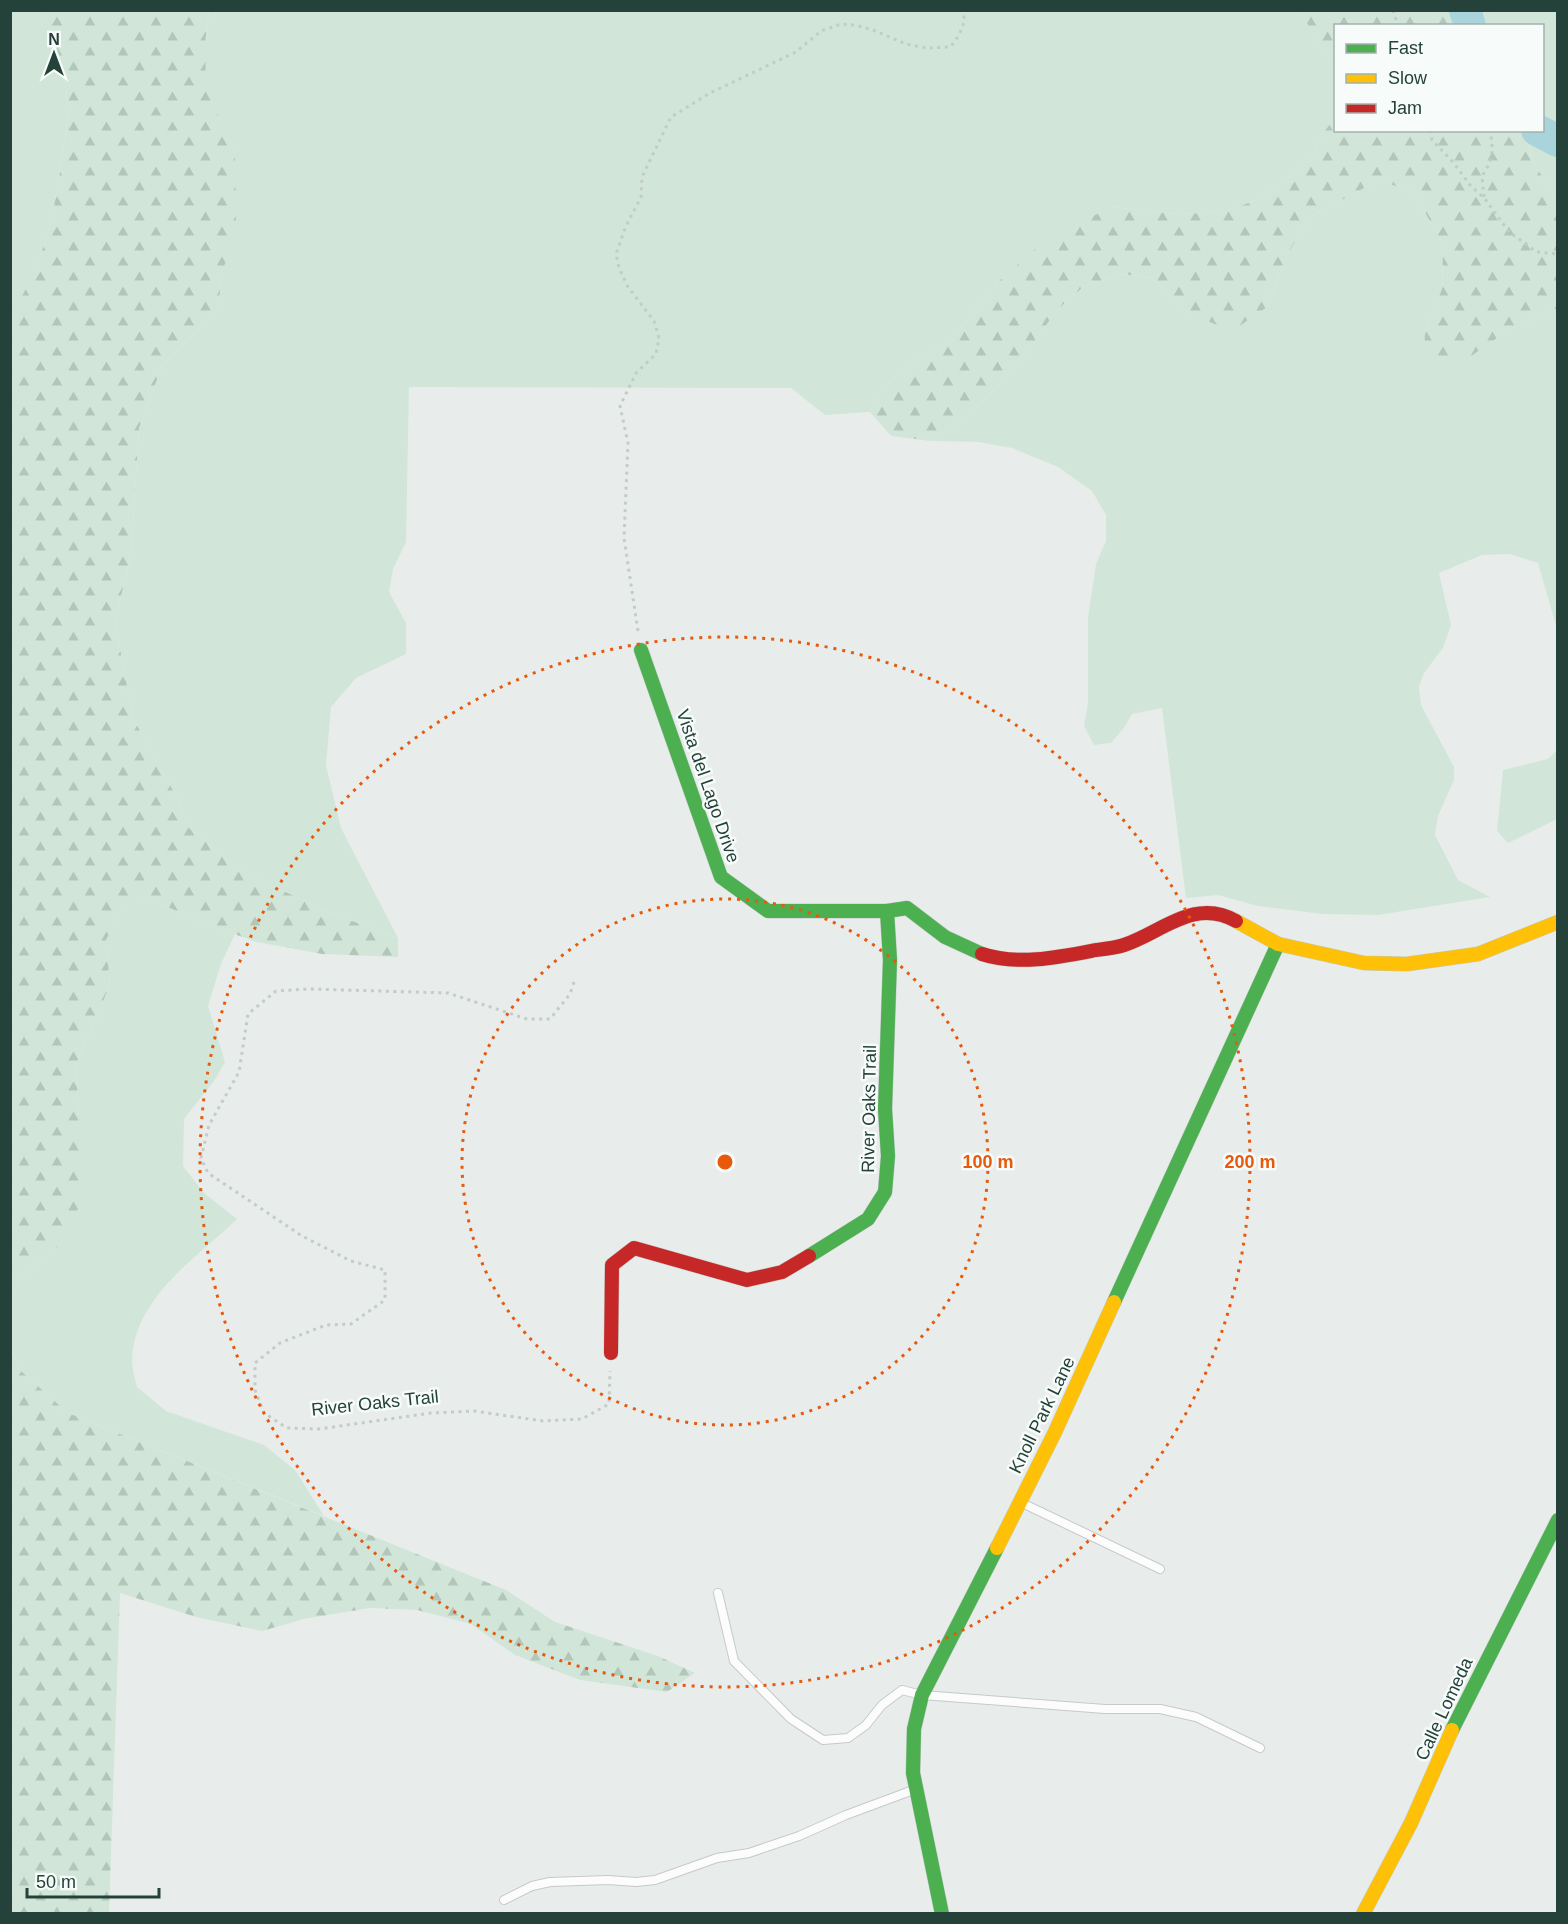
<svg xmlns="http://www.w3.org/2000/svg" width="1568" height="1924" viewBox="0 0 1568 1924" font-family="Helvetica,sans-serif">
<style>
.grass{fill:#d1e6d8}
.forest{fill:url(#forest-firs)}
.lines{fill:none;stroke-linecap:round;stroke-linejoin:round}
.river{stroke:#a9d4db;stroke-width:32}
.lane-casing{stroke:#c5cac8;stroke-width:10}
.fast-casing{stroke:#c3cbc8;stroke-width:15}
.slow-casing{stroke:#c3cbc8;stroke-width:15}
.jam-casing{stroke:#c3cbc8;stroke-width:15}
.path{stroke:#c3ccca;stroke-width:3;stroke-dasharray:3 4.5;stroke-linecap:butt}
.lane{stroke:#fcfcfc;stroke-width:8}
.fast{stroke:#4caf50;stroke-width:14}
.slow{stroke:#ffc107;stroke-width:14}
.jam{stroke:#c62828;stroke-width:14}
.ring{fill:none;stroke:#e8590c;stroke-width:3;stroke-dasharray:3 6}
.labels{text-anchor:middle;dominant-baseline:central;stroke-width:5;stroke-linejoin:round;paint-order:stroke}
.street-label{font-size:18px;fill:#24423a;stroke:#f7fbf9}
.centre{fill:#e8590c;stroke:#f7fbf9;stroke-width:3}
.ring-label{font-size:18px;text-anchor:middle;font-weight:bold;fill:#e8590c;stroke:#f7fbf9;stroke-width:5;stroke-linejoin:round;paint-order:stroke}
</style>
<defs>
<pattern id="forest-firs" width="22" height="20" patternUnits="userSpaceOnUse" patternTransform="scale(1.5)"><rect width="22" height="20" fill="#d1e6d8"/><path d="M5 1l3.5 6h-7zM16 11l3.5 6h-7z" fill="#b3c6ba"/></pattern>
</defs>
<rect width="100%" height="100%" fill="#e8edeb"/>
<g class="grass">
<path d="M11,11h30c17,29 24,63 27,97 0,13 -3,28 -5,41 -7,57 -18,118 -52,165z"/>
<path d="M209,11h1091l22,38 13,19v49l-13,18 -12,27 -51,37 -35,13 -48,2 -64,-7 -115,76 -47,59 -35,19 -33,28 -12,23 -45,3 -34,-27 -382,-1 -3,155 -13,27 -4,23 17,31v31l-50,24 -25,29 -5,58 15,63 57,110 -70,-26 -89,-42 -50,-42 -13,-32 -43,-78 -18,-96 16,-68 8,-126 23,-62 55,-54 6,-42 12,-117 -30,-64v-46z"/>
<path d="M1491,11h66v185l-3,-1 -21,-33 -9,-31 18,-1v-104l-47,-1z"/>
<path d="M1379,180l35,13 29,51 -1,45 -17,42 46,24 36,-24 47,-22h3v320l-19,-66 -28,-9 -28,1 -43,18 12,52 -8,23 -19,25 -5,14 2,18 33,62v13l-16,36 -3,19 23,45 32,17 -112,18 -56,-1 -64,-8 -40,-11 -32,3 -24,-190 -30,6 -8,14 -13,15 -17,2 -10,-19 4,-23v-86l8,-53 10,-23v-26l-14,-24 -34,-24 -46,-19 -34,-6 -48,-1 34,-22 29,-28 36,-42 28,-39 26,-23 40,-13 29,4 38,36 77,-7 19,-50 24,-40z"/>
<path d="M1557,739v80l-49,24 -11,-12 6,-61 45,-11 8,-8z"/>
<path d="M153,900l47,22 35,12 -14,30 -13,42 17,56 -11,19 -30,38 -1,47 21,27 33,26c-41,40 -102,77 -105,141 0,9 3,18 5,27l29,24 98,34 31,25 29,46 -256,-103 -47,-42 -10,-23v-49l9,-20 40,-34 19,-129 -3,-52 34,-79 -4,-45 20,-39z"/>
</g>
<g class="forest">
<path d="M41,11h168l-4,32 1,45 29,65 1,75 -13,42 -6,42 -55,54 -23,62 -8,126 -16,68 18,96 43,78 13,32 50,42 89,42 70,26v19l-76,-3 -65,-12 -57,-20 -47,-22 -27,2 -20,38 4,45 -34,79 3,52v91l-19,38 -40,34 -9,20 -1,-985c35,-47 46,-108 53,-165 2,-13 5,-28 5,-41 -3,-34 -10,-68 -27,-97z"/>
<path d="M1300,11h191l4,14 -159,1 -1,42 -13,-19z"/>
<path d="M1335,117l1,13 188,1 9,31 21,33 3,1v113h-3l-47,22 -36,25 -47,1 1,-26 17,-42 1,-45 -29,-51 -35,-13 -69,37 -24,40 -19,50 -35,24 -42,-17 -38,-36 -29,-4 -40,13 -26,23 -28,39 -36,42 -29,28 -34,22 -39,-5 -21,-24 12,-23 33,-28 35,-19 47,-59 52,-46 63,-30 64,7 48,-2 35,-13 51,-37 12,-27z"/>
<path d="M11,1348l10,23 47,42 438,177 49,32 103,34 37,17 -28,19 -87,-12 -65,-25 -44,-31 -54,-14 -47,-2 -66,11 -42,12 -66,-14 -76,-24 -11,320h-98z"/>
</g>
<g class="lines">
<g class="river">
<path d="M1465,10l5,16"/>
<path d="M1537,130l21,11"/>
</g>
<g class="lane-casing">
<g id="lane">
<path d="M1020,1502l140,67"/>
<path d="M718,1593l16,68 57,58 32,21 25,-2 18,-13 16,-20 20,-15 20,5 183,14h55l36,8 64,31"/>
<path d="M504,1900l28,-14 18,-4 58,-2 28,2 19,-2 62,-22 32,-5 50,-17 47,-21 70,-26"/>
</g>
</g>
<g class="fast-casing">
<g id="fast">
<path d="M641,650l80,227 47,34h119l20,-3 38,29 37,17"/>
<path d="M809,1256l59,-37 17,-27 3,-36 -3,-47 5,-149 -3,-49"/>
<path d="M1114,1302l164,-358"/>
<path d="M1452,1730l106,-210"/>
<path d="M942,1914l-29,-141 1,-44 8,-34 75,-147"/>
</g>
</g>
<g class="slow-casing">
<g id="slow">
<path d="M1236,921l42,23 86,19 43,1 71,-10 80,-32"/>
<path d="M997,1548l58,-116 59,-130"/>
<path d="M1363,1914l48,-91 41,-93"/>
</g>
</g>
<g class="jam-casing">
<g id="jam">
<path d="M982,954c36,12 78,3 114,-4 9,-1 19,-2 28,-5 37,-12 70,-48 112,-24"/>
<path d="M611,1353l1,-88 22,-17 113,32 35,-8 27,-16"/>
</g>
</g>
<g class="path">
<path d="M1393,10l5,16"/>
<path d="M1430,130l2,10 21,22 17,23 15,14 24,33 28,20 21,2"/>
<path d="M1484,197l-2,-21c11,-16 12,-26 8,-46"/>
<path d="M638,631l-14,-93 4,-95 -8,-37 16,-33 20,-19 3,-16 -5,-17 -26,-34 -9,-19 -3,-14 10,-28 15,-29 1,-20 29,-60 39,-24 86,-41 25,-21 20,-7 14,1 18,5 33,14 21,4 23,-1c9,-10 17,-24 13,-37"/>
<path d="M574,982l-4,12 -20,25h-23l-79,-26 -139,-4 -33,2 -28,23 -9,58 -30,53 -8,33 7,15 94,63 49,25 34,9v30l-34,24 -25,1 -46,18 -25,20v27l9,23 23,15 32,1 112,-16 43,-2 69,10 39,-2 27,-15 1,-33"/>
</g>
<use href="#lane" class="lane"/>
<use href="#fast" class="fast"/>
<use href="#slow" class="slow"/>
<use href="#jam" class="jam"/>
</g>
<g class="ring">
<circle cx="725" cy="1162" r="263"/>
<circle cx="725" cy="1162" r="525"/>
</g>
<g class="labels">
<g class="street-label">
<text transform="translate(708 786) rotate(71)">Vista del Lago Drive</text>
<text transform="translate(869 1109) rotate(-89)">River Oaks Trail</text>
<text transform="translate(375 1403) rotate(-6)">River Oaks Trail</text>
<text transform="translate(1042 1415) rotate(-64)">Knoll Park Lane</text>
<text transform="translate(1444 1709) rotate(-65)">Calle Lomeda</text>
</g>
</g>
<circle cx="725" cy="1162" r="9" class="centre"/>
<g class="ring-label">
<text x="988" y="1168">100 m</text>
<text x="1250" y="1168">200 m</text>
</g>
<rect width="1568" height="1924" fill="none" stroke="#24423a" stroke-width="24"/>
<rect x="1334" y="24" width="210" height="108" fill="#f7fbf9" stroke="#a3b1ad" stroke-width="1.5"/>
<rect x="1346" y="44" width="30" height="9" fill="#4caf50" stroke="#a3b1ad" stroke-width="1.5"/>
<text x="1388" y="54" font-size="18" fill="#24423a">Fast</text>
<rect x="1346" y="74" width="30" height="9" fill="#ffc107" stroke="#a3b1ad" stroke-width="1.5"/>
<text x="1388" y="84" font-size="18" fill="#24423a">Slow</text>
<rect x="1346" y="104" width="30" height="9" fill="#c62828" stroke="#a3b1ad" stroke-width="1.5"/>
<text x="1388" y="114" font-size="18" fill="#24423a">Jam</text>
<g transform="translate(54 54)" stroke="#f7fbf9" stroke-width="4.5" paint-order="stroke">
<path d="M0-4.5L10 22L0 15L-10 22Z" fill="#24423a"/>
<text y="-9" font-size="16" font-weight="bold" text-anchor="middle" fill="#24423a">N</text>
</g>
<path d="M27 1888v9h132v-9" fill="none" stroke="#24423a" stroke-width="3"/>
<text x="36" y="1888" font-size="18" fill="#24423a" stroke="#f7fbf9" stroke-width="4.5" paint-order="stroke">50 m</text>
</svg>
